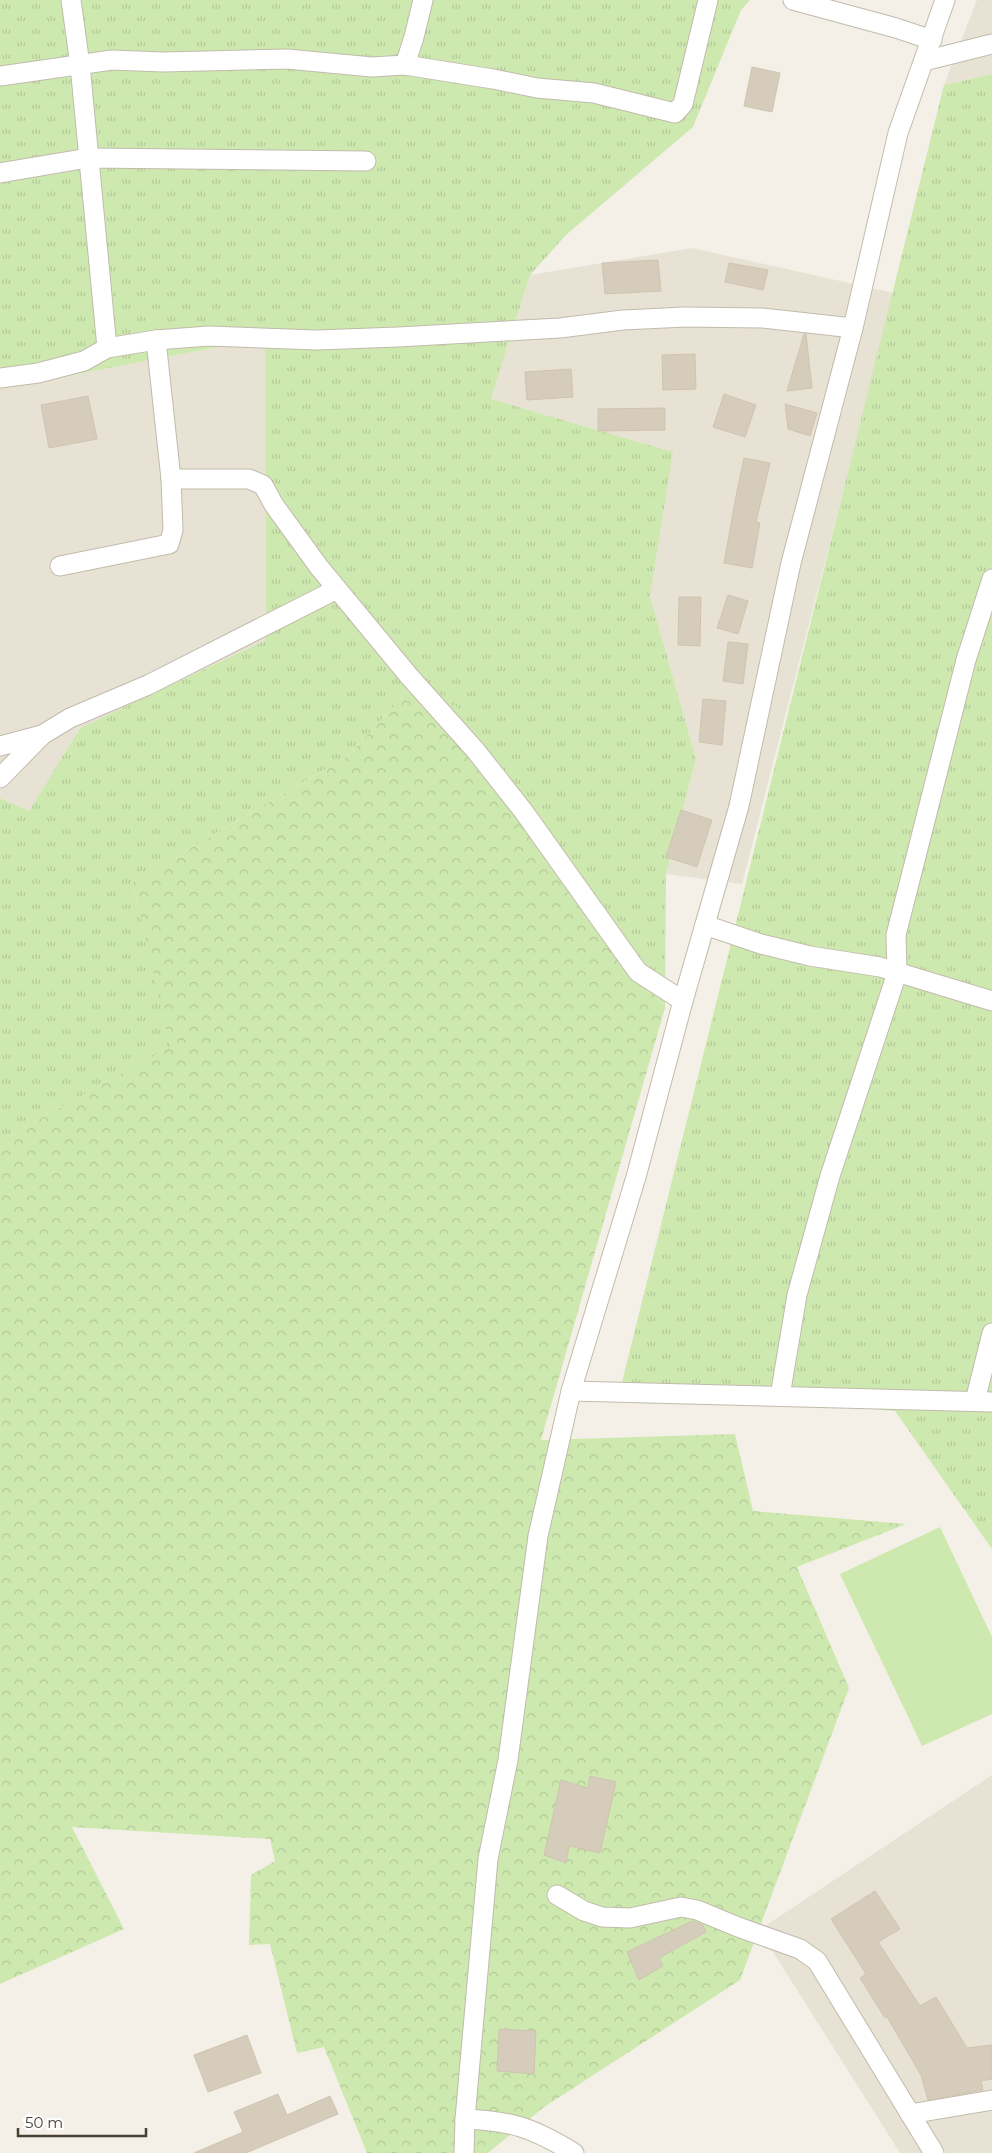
<svg xmlns="http://www.w3.org/2000/svg" width="992" height="2153" viewBox="0 0 992 2153" font-family="Montserrat,sans-serif">
<style>
.residential{fill:#e8e2d5}
.grass{fill:url(#grass-tufts)}
.forest{fill:url(#forest-crowns)}
.garden{fill:#cee9af}
.building{fill:#d5ccbc;stroke:#d0c4af}
.lines{fill:none;stroke-linecap:round;stroke-linejoin:round}
.minor-casing{stroke:#c2bbac;stroke-width:21}
.minor{stroke:#fff;stroke-width:19}
</style>
<defs>
<pattern id="grass-tufts" width="24" height="20" patternUnits="userSpaceOnUse" patternTransform="scale(1.25)"><rect width="24" height="20" fill="#cee9af"/><path d="M3 7l-1-3M5 7V3M7 7l1-3M15 17l-1-3M17 17v-4M19 17l1-3" fill="none" stroke="#b2c997"/></pattern>
<pattern id="forest-crowns" width="20" height="18" patternUnits="userSpaceOnUse" patternTransform="scale(1.25)"><rect width="20" height="18" fill="#cee9af"/><path d="M2 6a3 3 0 1 1 6 0M12 15a3 3 0 1 1 6 0" fill="none" stroke="#b2c997"/></pattern>
</defs>
<rect width="100%" height="100%" fill="#f4f0e7"/>
<g class="residential">
<path d="M977,0h15v74l-48,11z"/>
<path d="M692,248l202,45 -152,591 -76,-10 30,-115 -46,-163 22,-144 -181,-53 39,-124z"/>
<path d="M265,338l1,302 -186,88 -51,83 -29,-13v-409z"/>
<path d="M992,1775v378h-92l-141,-223z"/>
</g>
<g class="grass">
<path d="M0,0h750l-9,10 -48,117 -127,108 -36,40 -39,124 182,53 -23,144 46,163 -30,115 -1,134 -216,-311 -42,-5 -59,64 -215,126 38,165 -171,94v-343l29,13 51,-83 186,-88 -1,-302 -265,51z"/>
<path d="M992,74v1475l-97,-138 -274,-25 323,-1301z"/>
</g>
<path class="forest" d="M407,692l42,4 216,312 -124,432 194,-6 18,77 153,13 -109,43 52,121 -109,292 -196,127 -56,46h-121l-43,-106 -27,6 -27,-109 -21,1 2,-70 24,-14 -5,-22 -198,-12 52,102 -124,55v-843l170,-94 -37,-165 215,-126z"/>
<path class="garden" d="M940,1527l52,110v77l-70,32 -82,-172z"/>
<g class="building">
<path d="M752,67l28,6 -8,39 -28,-6z"/>
<path d="M658,260l3,31 -56,3 -3,-31z"/>
<path d="M729,263l39,7 -5,20 -38,-8z"/>
<path d="M804,334h2l6,54 -25,3z"/>
<path d="M695,354l1,35 -33,1 -1,-35z"/>
<path d="M571,369l2,28 -46,3 -2,-28z"/>
<path d="M724,394l32,11 -11,32 -32,-10z"/>
<path d="M88,396l9,43 -48,9 -8,-43z"/>
<path d="M785,404l32,9 -7,23 -22,-7z"/>
<path d="M665,408v22l-67,1v-22z"/>
<path d="M744,458l26,5 -14,59 4,1 -8,45 -28,-5 12,-67z"/>
<path d="M728,595l20,6 -10,33 -21,-6z"/>
<path d="M679,597h22l-1,49 -22,-1z"/>
<path d="M728,642l20,2 -5,40 -20,-3z"/>
<path d="M703,699l23,2 -4,44 -23,-3z"/>
<path d="M681,810l31,10 -15,47 -31,-10z"/>
<path d="M590,1776l26,6 -16,71 -31,-7 -3,17 -22,-8 17,-75 27,8z"/>
<path d="M875,1891l25,38 -22,13 42,64 16,-9 31,51 25,-3v34l-11,2 2,9 -55,10 -7,-25 -34,-58 -2,1 -25,-40 6,-4 -35,-55z"/>
<path d="M692,1921l11,4 3,7 -47,26 4,8 -24,14 -12,-28z"/>
<path d="M499,2029l37,2 -2,43 -37,-3z"/>
<path d="M247,2035l14,38 -53,19 -14,-37z"/>
<path d="M278,2094l9,21 43,-19 8,18 -92,39h-52l49,-21 -9,-20z"/>
</g>
<g class="lines">
<g class="minor-casing">
<g id="minor">
<path d="M71,0l9,65 27,283"/>
<path d="M793,0l103,28 36,12"/>
<path d="M924,61l68,-17"/>
<path d="M405,65l9,-28 9,-37"/>
<path d="M0,76l112,-16 51,2 124,-3 85,8 33,-2 88,14 44,9 57,5 81,20 8,-9 25,-104"/>
<path d="M0,173l88,-15 278,3"/>
<path d="M156,340l15,139h78l14,6 11,20 45,62 90,109 67,75 48,61 114,160 45,29"/>
<path d="M0,378l38,-5 46,-12 23,-13 49,-8 53,-4 108,4 81,-3 162,-9 63,-8 62,-3 77,1 91,10"/>
<path d="M60,566l109,-22 4,-14 -2,-51"/>
<path d="M0,746l42,-11"/>
<path d="M0,778l42,-43 28,-17 78,-33 189,-96"/>
<path d="M705,925l56,19 49,12 70,11 112,34"/>
<path d="M571,1391l421,11"/>
<path d="M780,1396l17,-101 33,-119 67,-203 -1,-38 70,-275 26,-81"/>
<path d="M975,1401l17,-68"/>
<path d="M557,1895l27,16 18,6 28,1 51,-11 16,3 41,17 62,22 17,12 117,192"/>
<path d="M910,2114l82,-14"/>
<path d="M465,2119c48,2 68,9 109,34"/>
<path d="M464,2153l1,-34 23,-260 20,-99 30,-224 33,-145 65,-214 47,-176 56,-195 52,-243 62,-235 45,-195 47,-133"/>
</g>
</g>
<use href="#minor" class="minor"/>
</g>
<path d="M18 2128v8h128v-8" fill="none" stroke="#474035" stroke-width="2.5"/>
<text x="25" y="2128" font-size="15" fill="#474035" stroke="#ffffff" stroke-width="4" paint-order="stroke">50 m</text>
</svg>
